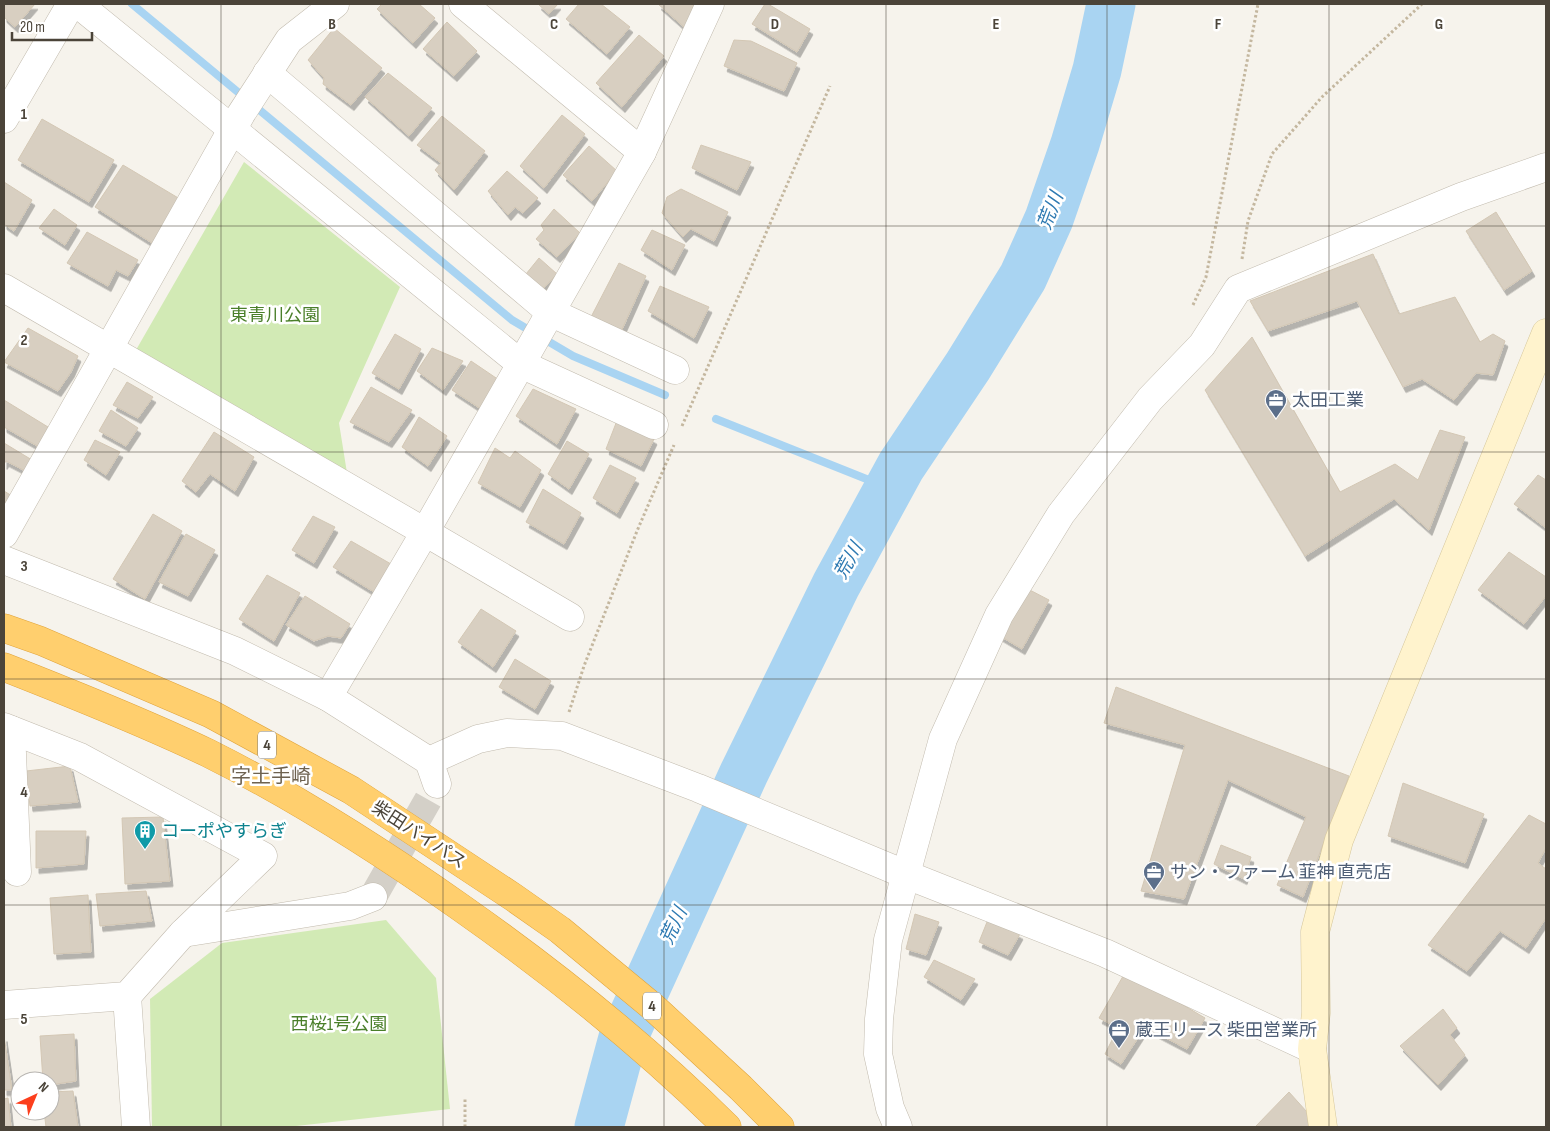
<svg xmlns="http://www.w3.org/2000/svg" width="1550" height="1131" viewBox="0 0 1550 1131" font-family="'Sofia Sans Condensed','Noto Sans JP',sans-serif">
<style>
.green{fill:#d2eab5}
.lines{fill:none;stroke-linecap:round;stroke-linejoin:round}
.stream{stroke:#a9d4f2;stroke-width:8}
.river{stroke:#a9d4f2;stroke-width:49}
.building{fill:#d8cfc1;stroke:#d3c7b4;filter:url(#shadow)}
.street-tunnel{stroke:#d4d0c8;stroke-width:28;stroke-dasharray:28 14;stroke-linecap:butt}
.street-casing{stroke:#c2bbae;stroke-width:29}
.secondary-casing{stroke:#d6c79b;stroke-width:29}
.highway-casing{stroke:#e0a43c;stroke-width:29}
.path{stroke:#c4b79f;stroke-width:3;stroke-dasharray:2.5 2.5;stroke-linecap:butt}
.street{stroke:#fff;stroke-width:28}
.secondary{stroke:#fff3cd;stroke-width:28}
.highway{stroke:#ffcf6e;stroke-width:28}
.grid{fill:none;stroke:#4b4439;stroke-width:1;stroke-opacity:0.55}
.labels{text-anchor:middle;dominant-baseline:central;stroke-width:5;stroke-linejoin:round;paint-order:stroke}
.shield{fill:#fff;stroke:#817c74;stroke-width:1}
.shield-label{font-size:16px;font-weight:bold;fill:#4b4439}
.park-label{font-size:18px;fill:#4a7f2a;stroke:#fff}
.service-label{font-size:18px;fill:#4e5e75;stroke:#fff;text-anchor:start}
.culture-label{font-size:18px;fill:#0d838f;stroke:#fff;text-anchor:start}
.street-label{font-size:18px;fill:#4b4439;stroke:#fff}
.water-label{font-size:19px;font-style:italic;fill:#2e7ab2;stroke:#fff}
.quarter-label{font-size:20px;fill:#6e6250;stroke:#fff}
.grid-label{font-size:16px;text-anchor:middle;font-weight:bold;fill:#4b4439;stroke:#fff;stroke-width:5;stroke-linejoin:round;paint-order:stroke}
</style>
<defs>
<filter id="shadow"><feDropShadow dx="3" dy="5.5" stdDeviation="0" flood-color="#0004"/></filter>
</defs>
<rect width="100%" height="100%" fill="#f6f3ec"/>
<g class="green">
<path d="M244,162l156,125 -61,136 8,50 -211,-123z"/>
<path d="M386,920l50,58 14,131 -163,18h-135l-2,-128 72,-56z"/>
</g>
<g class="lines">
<g class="stream">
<path d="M132,4l380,316 61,36 92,39"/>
<path d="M716,419l173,69"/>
</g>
<path class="river" d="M599,1127l24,-89 121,-265 92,-188 65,-119 67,-100 55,-89 26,-58 26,-75 22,-74 14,-66"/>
</g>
<g class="building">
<path d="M4,4h31l-20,23 -11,-10z"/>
<path d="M382,4h37l16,14 -22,25 -36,-34z"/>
<path d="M538,4h20l-9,10z"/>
<path d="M579,4h22l29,23 -23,27 -41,-35z"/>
<path d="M658,4h43l-17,23z"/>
<path d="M765,4h3l42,25 -13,23 -45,-28z"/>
<path d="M447,22l30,29 -23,25 -31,-27z"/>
<path d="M334,28l48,40 -31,37 -28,-21 1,-6 -16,-18z"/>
<path d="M639,35l25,21 -42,51 -26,-24z"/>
<path d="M734,40l17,1 46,22 -13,28 -60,-25z"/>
<path d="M388,73l44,35 -23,28 -44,-39z"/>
<path d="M562,115l23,19 -41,54 -24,-22z"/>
<path d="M442,116l43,35 -31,39 -19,-20 6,-7 -24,-18z"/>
<path d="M42,119l72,41 -25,42 -71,-42z"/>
<path d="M701,145l50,17 -14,28 -45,-22z"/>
<path d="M589,146l28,25 -25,30 -29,-26z"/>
<path d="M123,165l62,37 -25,46 -65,-41z"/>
<path d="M507,171l31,27 -15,15 -8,-6 -7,8 -20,-24z"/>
<path d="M4,182l28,18 -18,31 -10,-7z"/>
<path d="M681,189l47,23 -14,29 -23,-12 -8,8 -21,-24 5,-16z"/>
<path d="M54,209l23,16 -12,20 -26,-17z"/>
<path d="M554,209l26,24 -23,24 -21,-18 8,-9 -3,-5z"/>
<path d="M1496,212l36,59 -28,19 -38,-59z"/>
<path d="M652,230l33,15 -13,25 -31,-20z"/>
<path d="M87,232l51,28 -10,16 -12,-6 -8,16 -41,-23z"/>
<path d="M1373,254l26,60 56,-17 25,45 13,-8 12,7 -12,34 -17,-2 -22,27 -32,-21 -19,8 -46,-86 -89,30 -18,-30z"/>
<path d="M539,258l18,16 -15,16 -16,-16z"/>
<path d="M619,263l27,13 -26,58 -29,-17z"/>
<path d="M660,286l49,21 -15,31 -46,-27z"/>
<path d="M28,328l50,28 -7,16 -13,19 -54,-29z"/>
<path d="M395,334l26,15 -22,40 -27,-16z"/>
<path d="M1252,337l88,155 55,-28 23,16 22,-50 25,7 -36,93 -35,-31 -89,57 -100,-166z"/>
<path d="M432,348l31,13 -20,29 -26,-19z"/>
<path d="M471,361l31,21 -18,29 -32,-21z"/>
<path d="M127,382l26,15 -15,21 -25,-13z"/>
<path d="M371,387l41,23 -23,32 -39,-20z"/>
<path d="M533,389l43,20 -19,35 -41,-28z"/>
<path d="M4,400l44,27 -9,20 -35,-20z"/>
<path d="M111,410l27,18 -12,18 -27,-15z"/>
<path d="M419,417l28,19 -19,30 -26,-19z"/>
<path d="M618,418l36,21 -13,27 -35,-17z"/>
<path d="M214,432l40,25 -19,34 -25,-17 -14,18 -14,-11z"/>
<path d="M95,440l25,12 -14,23 -22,-15z"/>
<path d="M567,441l22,13 -20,35 -21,-15z"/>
<path d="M4,443l33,20 -6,11 -25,-13 -2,3z"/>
<path d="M495,448l15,10 5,-7 26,19 -21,37 -42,-24z"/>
<path d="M610,465l26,13 -19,35 -24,-15z"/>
<path d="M1538,475l8,5v48l-32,-24z"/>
<path d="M543,489l38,24 -17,31 -38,-22z"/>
<path d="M4,491l13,8 -13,22z"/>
<path d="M153,514l29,17 -37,68 -32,-20z"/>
<path d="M313,516l22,11 -21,36 -22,-13z"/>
<path d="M186,534l29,16 -27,46 -29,-14z"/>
<path d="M351,541l40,23 -17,28 -41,-25z"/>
<path d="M1509,552l37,25v19l-22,28 -46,-34z"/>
<path d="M267,575l33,18 -26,48 -35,-22z"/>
<path d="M1024,587l25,13 -27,49 -22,-13z"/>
<path d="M305,596l45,28 -9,14 -13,-2 -14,5 -28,-16z"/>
<path d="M481,609l35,22 -23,36 -35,-25z"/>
<path d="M515,659l36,22 -16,28 -36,-22z"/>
<path d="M1116,687l233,89 -46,121 -26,-12 29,-68 -78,-37 -44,119 -43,-8 44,-146 -81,-22z"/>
<path d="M70,766l8,36 -48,4 -4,-35z"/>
<path d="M1403,783l81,31 -19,49 -77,-27z"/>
<path d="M1529,815l17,9v24l-8,15 8,6v49l-20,30 -26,-17 -33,40 -39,-26z"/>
<path d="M163,817l7,64 -45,3 -3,-66z"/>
<path d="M36,831h50l-2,33 -48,4z"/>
<path d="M1221,845l30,12 -7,22 -30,-15z"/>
<path d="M146,891l6,30 -52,5 -4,-32z"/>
<path d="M88,895l3,57 -37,2 -4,-56z"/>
<path d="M915,914l24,8 -13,33 -20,-6z"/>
<path d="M989,917l31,17 -12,21 -29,-13z"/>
<path d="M934,960l41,19 -14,21 -37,-23z"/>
<path d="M1126,971l79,47 -18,31 -42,-22 -24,37 -16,-10 13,-26 -19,-10z"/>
<path d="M1443,1009l14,19 -7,7 15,20 -27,30 -38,-39z"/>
<path d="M74,1034l2,47 -26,4v-4h-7l-3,-45z"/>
<path d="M4,1036l8,54h-8z"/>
<path d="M73,1091l5,36h-32l-2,-16h6v-19z"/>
<path d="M1289,1092l27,30 -5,5h-56z"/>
<path d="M8,1098l3,29h-7v-28z"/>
</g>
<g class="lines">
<path class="street-tunnel" d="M373,897l64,-113"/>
<g class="street-casing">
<g id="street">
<path d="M78,4l443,360 133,61"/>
<path d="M463,4l179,148"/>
<path d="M267,73l283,239 125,58"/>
<path d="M4,119l67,-115"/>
<path d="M4,288l421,244 145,85"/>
<path d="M4,534l237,-420 48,-74 46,-36"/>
<path d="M4,560l231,91 93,46 101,64 49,-22 29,-6 55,3 136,52 209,87 198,78 207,96"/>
<path d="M328,697l97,-165 217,-380 68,-148"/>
<path d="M4,727l76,30 183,99 -80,77 -56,63 -123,9"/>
<path d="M11,730l6,142"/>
<path d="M429,761l8,23"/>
<path d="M183,933l167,-27 23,-9"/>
<path d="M127,996l9,131"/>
<path d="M898,1127l-8,-19 -12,-54 1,-35 9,-79 55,-201 56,-124 62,-101 89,-115 52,-54 36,-56 223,-92 85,-30"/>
</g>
</g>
<g class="secondary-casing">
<path id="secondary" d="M1323,1127l-11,-78 4,-36 -1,-81 24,-92 207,-507"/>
</g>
<g class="highway-casing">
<g id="highway">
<path d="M4,628l37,13 170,73 140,76 162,107 47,33 93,77 88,81 39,39"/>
<path d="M4,667c69,27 137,54 204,86 88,44 171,97 252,154 94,66 185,139 267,220"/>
</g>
</g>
<g class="path">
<path d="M1242,259l6,-38 24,-67 50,-57 100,-93"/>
<path d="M1193,305l13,-28 52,-273"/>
<path d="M682,426l148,-340"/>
<path d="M569,712l15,-46 53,-135 37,-86"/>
<path d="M465,1127v-30"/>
</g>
<use href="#street" class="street"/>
<use href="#secondary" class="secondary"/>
<use href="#highway" class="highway"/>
</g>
<path class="grid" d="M221,4v1123M443,4v1123M664,4v1123M886,4v1123M1107,4v1123M1329,4v1123M4,226h1542M4,452h1542M4,679h1542M4,905h1542"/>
<defs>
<g id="office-pin" transform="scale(1.125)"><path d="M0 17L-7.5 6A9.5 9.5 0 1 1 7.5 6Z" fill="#5c6f8a" stroke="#fff"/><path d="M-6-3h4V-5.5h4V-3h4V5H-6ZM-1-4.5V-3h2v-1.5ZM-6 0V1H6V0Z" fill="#fff"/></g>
<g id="building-pin" transform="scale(1.125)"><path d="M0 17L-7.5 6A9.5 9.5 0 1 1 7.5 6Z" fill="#0f9aa8" stroke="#fff"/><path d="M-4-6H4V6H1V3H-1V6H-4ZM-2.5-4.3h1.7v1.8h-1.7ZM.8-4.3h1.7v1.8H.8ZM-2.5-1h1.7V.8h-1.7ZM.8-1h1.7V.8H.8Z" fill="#fff"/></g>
</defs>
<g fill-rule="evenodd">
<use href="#office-pin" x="1276" y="400"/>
<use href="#building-pin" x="145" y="831"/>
<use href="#office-pin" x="1154" y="872"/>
<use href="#office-pin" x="1119" y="1030"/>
</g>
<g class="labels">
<g class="shield">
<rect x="258" y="731.5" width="18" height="27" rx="4"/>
<rect x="643" y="992.5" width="18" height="27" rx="4"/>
</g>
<g class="shield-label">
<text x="267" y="745">4</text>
<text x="652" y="1006">4</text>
</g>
<g class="park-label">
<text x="275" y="315">東青川公園</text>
<text x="339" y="1024">西桜1号公園</text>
</g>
<g class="service-label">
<text x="1292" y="400">太田工業</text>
<text x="1170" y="872">サン・ファーム 韮神 直売店</text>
<text x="1135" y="1030">蔵王リース 柴田営業所</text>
</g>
<g class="culture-label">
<text x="161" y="831">コーポやすらぎ</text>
</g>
<g class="street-label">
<text transform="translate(419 835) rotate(33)">柴田バイパス</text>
</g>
<g class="water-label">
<text transform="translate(1051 211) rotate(-69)">荒川</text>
<text transform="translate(849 561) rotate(-61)">荒川</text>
<text transform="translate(674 926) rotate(-65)">荒川</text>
</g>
<g class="quarter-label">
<text x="271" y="777">字土手崎</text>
</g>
</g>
<g class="grid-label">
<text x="332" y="29">B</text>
<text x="554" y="29">C</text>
<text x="775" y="29">D</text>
<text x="996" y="29">E</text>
<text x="1218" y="29">F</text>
<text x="1439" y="29">G</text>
<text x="24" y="119">1</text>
<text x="24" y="345">2</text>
<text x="24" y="571">3</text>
<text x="24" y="797">4</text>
<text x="24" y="1024">5</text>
</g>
<rect width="1550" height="1131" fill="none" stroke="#4b4439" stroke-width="10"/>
<g transform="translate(35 1096) rotate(44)"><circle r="24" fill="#ffffff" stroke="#b7b4b0"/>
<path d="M0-4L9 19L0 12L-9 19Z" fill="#fc3f1d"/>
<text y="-8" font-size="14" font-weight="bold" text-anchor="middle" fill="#4b4439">N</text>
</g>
<path d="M12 32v8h80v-8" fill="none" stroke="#4b4439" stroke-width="2.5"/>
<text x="20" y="32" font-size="15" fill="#4b4439" stroke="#ffffff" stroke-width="4" paint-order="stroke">20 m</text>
</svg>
